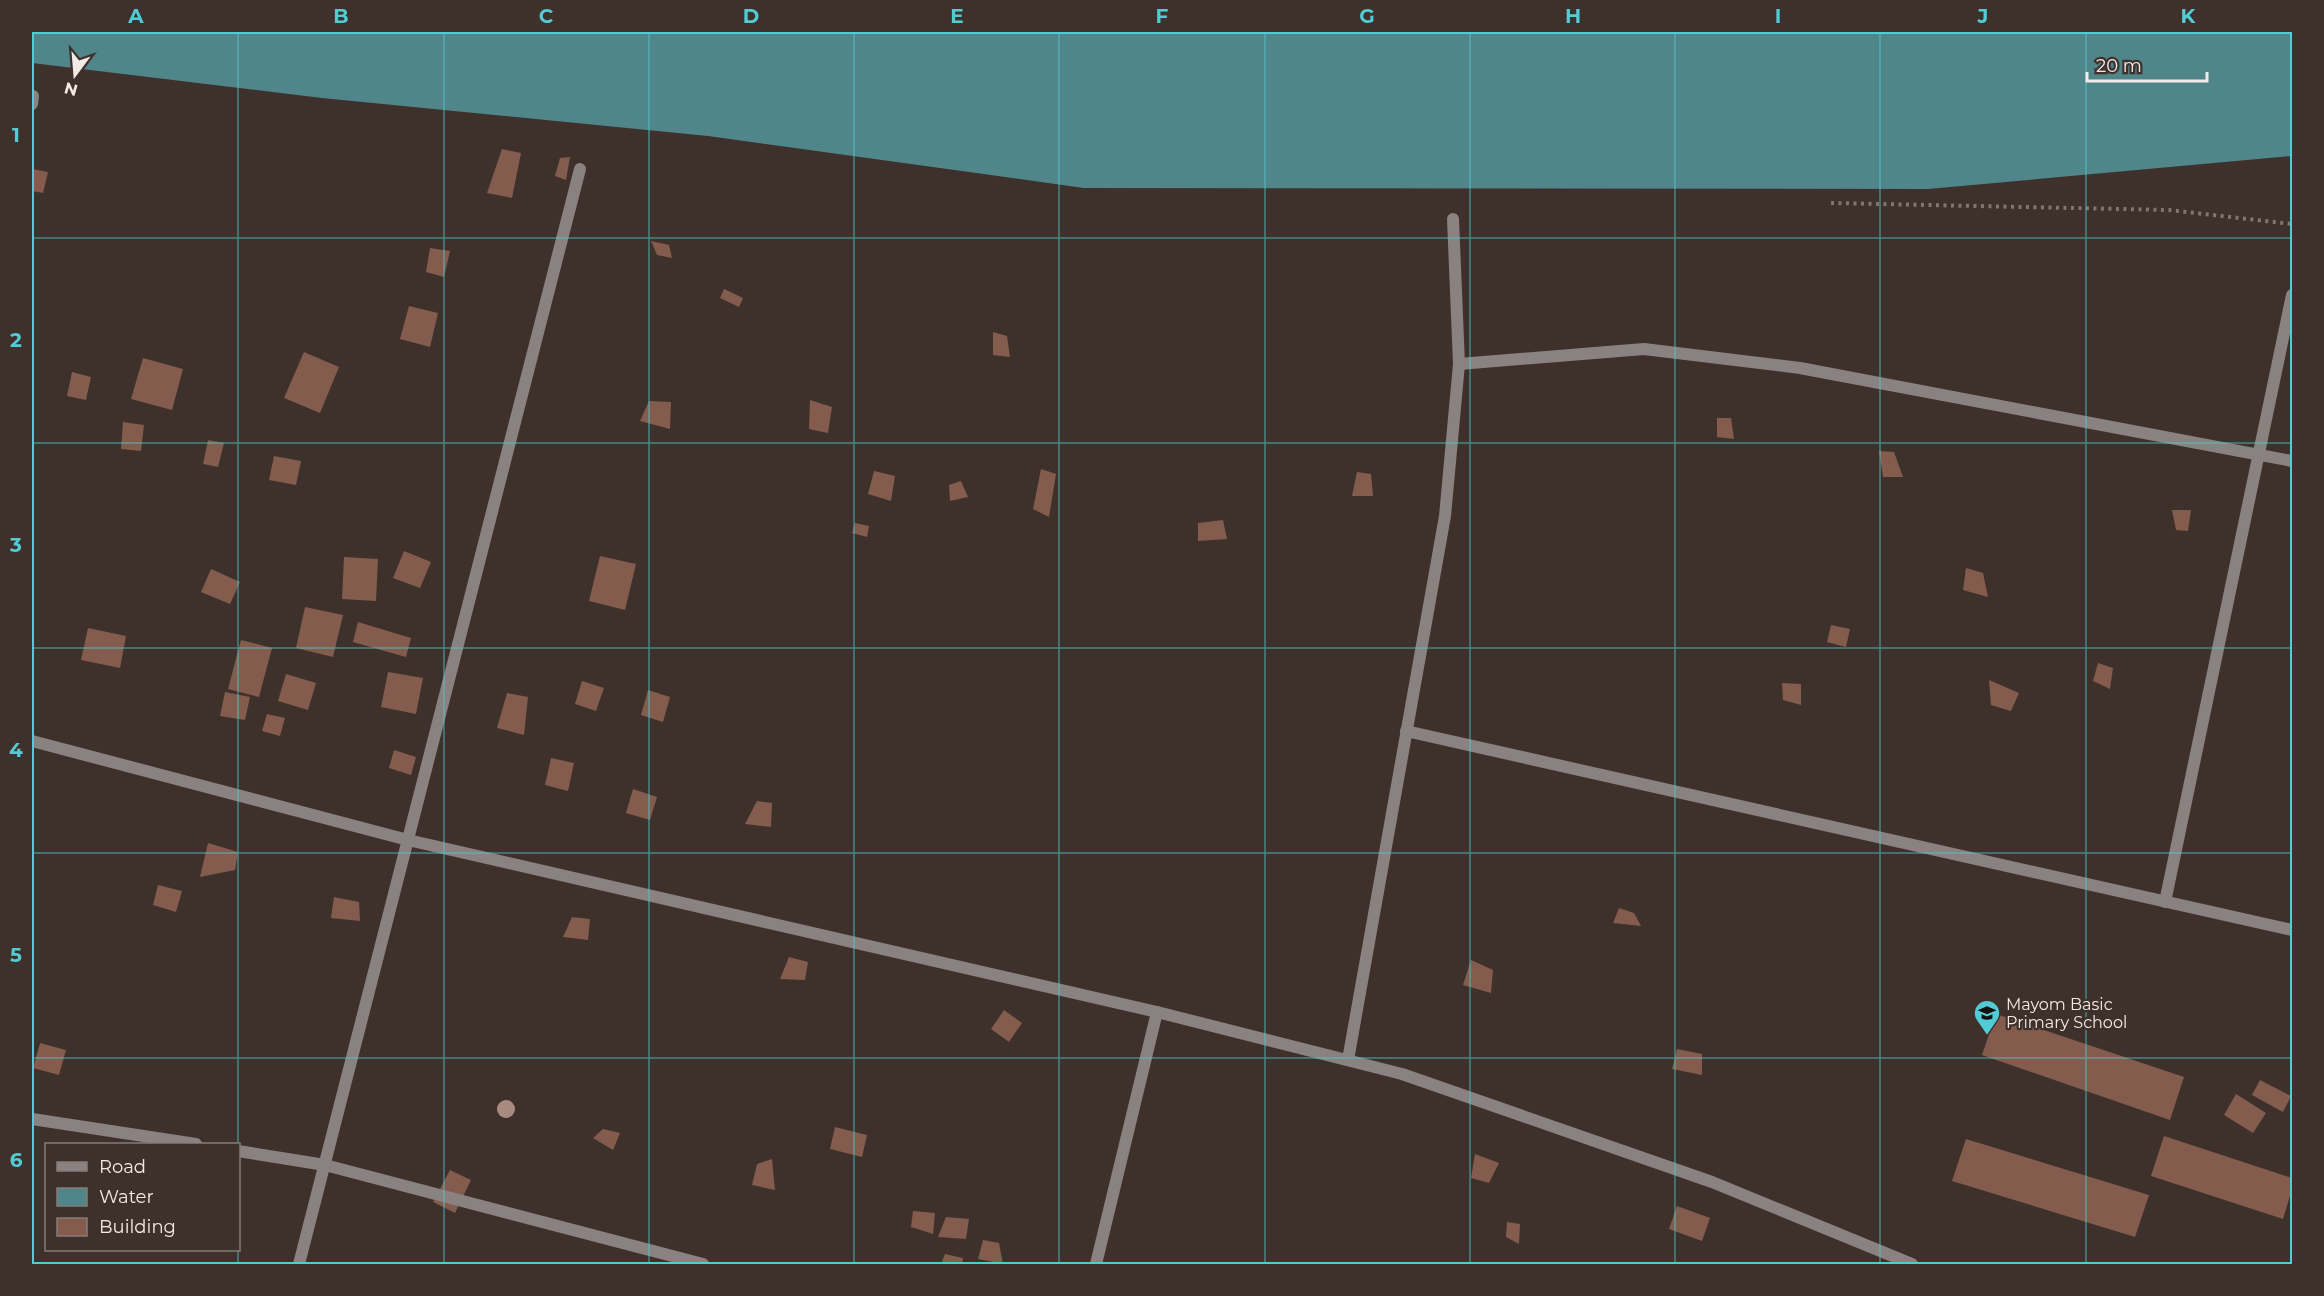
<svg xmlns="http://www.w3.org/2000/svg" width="2324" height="1296" viewBox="0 0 2324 1296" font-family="Montserrat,sans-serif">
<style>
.water{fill:#508589}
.building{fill:#835c4d}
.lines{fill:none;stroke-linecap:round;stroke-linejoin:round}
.path{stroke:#807570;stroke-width:4;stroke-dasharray:3 4.5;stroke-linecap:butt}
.minor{stroke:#898280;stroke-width:12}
.tree{fill:#a88a80}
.grid{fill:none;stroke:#51ccd4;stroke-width:1.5;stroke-opacity:0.55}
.labels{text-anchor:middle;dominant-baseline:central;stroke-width:4.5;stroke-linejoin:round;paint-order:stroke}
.poi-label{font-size:16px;fill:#f2eae7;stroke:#3e312c;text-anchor:start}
.neatline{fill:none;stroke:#51ccd4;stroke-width:2}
.grid-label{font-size:20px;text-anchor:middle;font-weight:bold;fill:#51ccd4}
</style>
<rect width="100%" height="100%" fill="#3e312c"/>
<path class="water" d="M32,32h2260v124l-364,33 -844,-1 -376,-52 -386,-38 -290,-35z"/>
<g class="building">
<path d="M502,149l19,4 -9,45 -25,-5z"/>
<path d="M570,157l-4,23 -11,-4 5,-18z"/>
<path d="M32,169l16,3 -5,21 -11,-2z"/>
<path d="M651,241l18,4 3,13 -15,-3z"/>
<path d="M430,248l20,3 -6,26 -18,-5z"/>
<path d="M724,289l19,9 -4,9 -19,-9z"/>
<path d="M409,306l29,7 -8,34 -30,-8z"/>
<path d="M993,332l14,4 3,21 -17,-2z"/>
<path d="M304,352l35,15 -19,46 -36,-15z"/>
<path d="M143,358l40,11 -11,41 -41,-11z"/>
<path d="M72,372l19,5 -5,23 -19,-4z"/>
<path d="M810,400l22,7 -4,26 -19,-4z"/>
<path d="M649,401l22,1 -1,27 -30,-8z"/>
<path d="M1717,418h14l3,21 -17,-2z"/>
<path d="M123,422l21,3 -3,26 -20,-2z"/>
<path d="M208,440l16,3 -6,24 -15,-3z"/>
<path d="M1879,451l15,1 9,25h-20z"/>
<path d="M274,456l27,5 -5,24 -27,-5z"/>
<path d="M1041,469l15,5 -7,43 -16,-8z"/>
<path d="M874,471l21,5 -4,25 -23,-7z"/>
<path d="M1357,472l14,2 2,22h-21z"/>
<path d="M961,481l7,16 -18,4 -1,-16z"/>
<path d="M2172,510h19l-3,21 -12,-1z"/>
<path d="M1223,520l4,19 -29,2v-18z"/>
<path d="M855,523l14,3 -2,11 -15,-4z"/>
<path d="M404,551l27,11 -11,26 -27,-10z"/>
<path d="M600,556l36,8 -11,46 -36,-9z"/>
<path d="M344,557l34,2 -2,42 -34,-2z"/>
<path d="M1966,568l17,5 5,24 -25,-7z"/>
<path d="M211,569l29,13 -10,22 -29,-12z"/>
<path d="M305,607l38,8 -10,42 -37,-9z"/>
<path d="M358,622l53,16 -5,19 -53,-15z"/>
<path d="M1831,625l19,4 -4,18 -19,-5z"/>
<path d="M88,628l38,8 -6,32 -39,-8z"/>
<path d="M241,640l31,8 -13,49 -31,-8z"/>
<path d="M2098,663l15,5 -3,21 -17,-8z"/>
<path d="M388,672l35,6 -7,36 -35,-7z"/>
<path d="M286,674l30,9 -8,27 -30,-9z"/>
<path d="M1989,680l30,13 -8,18 -20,-6z"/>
<path d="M582,681l22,7 -8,23 -21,-7z"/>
<path d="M1782,683l19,1v21l-18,-5z"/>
<path d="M648,690l22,7 -7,25 -22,-7z"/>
<path d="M225,692l25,5 -5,23 -25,-4z"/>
<path d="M507,693l21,4 -4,38 -27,-7z"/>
<path d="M267,714l18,4 -5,18 -18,-5z"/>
<path d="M394,750l22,7 -5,18 -22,-7z"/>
<path d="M551,758l23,5 -6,28 -23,-6z"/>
<path d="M633,789l24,8 -7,23 -24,-7z"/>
<path d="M757,801l15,2 -1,24 -26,-3z"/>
<path d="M208,843l30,9 -3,18 -35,7z"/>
<path d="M158,885l24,6 -6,21 -23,-7z"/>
<path d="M334,897l25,5 1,19 -29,-3z"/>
<path d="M1619,908l15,5 7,13 -28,-3z"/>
<path d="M572,917l18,2 -2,21 -25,-3z"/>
<path d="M789,957l19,5 -3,18 -25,-1z"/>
<path d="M1471,960l22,10 -2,23 -28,-8z"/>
<path d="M1004,1010l18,13 -13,19 -18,-13z"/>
<path d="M1996,1014l188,63 -14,43 -188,-65z"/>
<path d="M40,1043l26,7 -7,25 -26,-7z"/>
<path d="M1677,1049l25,5v21l-30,-6z"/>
<path d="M2260,1080l31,16 -8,16 -31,-17z"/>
<path d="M2236,1094l30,19 -13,20 -29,-18z"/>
<path d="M835,1127l32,8 -5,22 -32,-8z"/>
<path d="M603,1129l17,4 -7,17 -20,-12z"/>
<path d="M2164,1136l128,42v11l-9,30 -132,-43z"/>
<path d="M1966,1139l183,56 -14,42 -183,-56z"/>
<path d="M1475,1154l24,9 -10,20 -18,-5z"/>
<path d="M772,1159l3,31 -23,-5 5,-21z"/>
<path d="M450,1170l21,10 -16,33 -22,-11z"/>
<path d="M1677,1206l33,12 -8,23 -33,-12z"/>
<path d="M913,1211l22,2 -2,21 -22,-7z"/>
<path d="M946,1217l23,2 -3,20 -28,-2z"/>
<path d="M1507,1222l13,2 -1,20 -13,-7z"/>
<path d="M983,1240l16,3 4,21 -25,-5z"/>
<path d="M945,1254l18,4 -1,6h-21z"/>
</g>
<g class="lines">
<path class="path" d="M1831,203l338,7 123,14"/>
<g class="minor">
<path d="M32,104l1,-8"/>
<path d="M1459,364l185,-15 156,19 492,93"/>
<path d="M1406,731l886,199"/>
<path d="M32,741l376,99 749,172 -61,252"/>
<path d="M2165,902l127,-607"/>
<path d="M1157,1012l245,62 310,108 200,82"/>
<path d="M1348,1060l97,-544 14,-152 -6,-145"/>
<path d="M32,1119l164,25"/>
<path d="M238,1151l87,14 378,99"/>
<path d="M299,1264l281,-1095"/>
</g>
</g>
<circle class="tree" cx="506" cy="1109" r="9"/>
<path class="grid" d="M238,32v1112M444,32v1232M649,32v1232M854,32v1232M1059,32v1232M1265,32v1232M1470,32v1232M1675,32v1232M1880,32v1232M2086,32v1232M32,238h2260M32,443h2260M32,648h2260M32,853h2260M32,1058h2260M238,1250v14"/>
<defs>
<g id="school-pin" transform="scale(1.35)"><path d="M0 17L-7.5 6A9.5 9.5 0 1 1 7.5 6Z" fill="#51ccd4" stroke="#3e312c"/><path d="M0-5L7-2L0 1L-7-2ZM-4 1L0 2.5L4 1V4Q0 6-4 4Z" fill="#111"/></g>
</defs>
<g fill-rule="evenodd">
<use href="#school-pin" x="1987" y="1013"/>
</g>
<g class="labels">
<g class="poi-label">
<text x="2006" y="1004">Mayom Basic<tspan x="2006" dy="18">Primary School</tspan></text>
</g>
</g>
<rect width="2324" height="1296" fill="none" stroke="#3e312c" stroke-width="66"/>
<rect x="45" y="1143" width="195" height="108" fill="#3e312c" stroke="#867b77" stroke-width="1.5"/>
<rect x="57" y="1162" width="30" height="9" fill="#898280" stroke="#867b77" stroke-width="1.5"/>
<text x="99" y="1173" font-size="18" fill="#f2eae7">Road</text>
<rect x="57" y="1188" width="30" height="18" fill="#508589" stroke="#867b77" stroke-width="1.5"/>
<text x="99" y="1203" font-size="18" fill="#f2eae7">Water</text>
<rect x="57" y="1218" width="30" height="18" fill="#835c4d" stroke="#867b77" stroke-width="1.5"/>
<text x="99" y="1233" font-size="18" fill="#f2eae7">Building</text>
<g transform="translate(75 75) rotate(196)" stroke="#3e312c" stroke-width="4.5" paint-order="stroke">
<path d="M0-4.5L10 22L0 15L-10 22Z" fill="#f2eae7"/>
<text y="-9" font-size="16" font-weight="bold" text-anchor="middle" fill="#f2eae7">N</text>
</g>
<path d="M2087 72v9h120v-9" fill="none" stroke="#f2eae7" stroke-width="3"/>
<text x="2096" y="72" font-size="18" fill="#f2eae7" stroke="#3e312c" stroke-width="4.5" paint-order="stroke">20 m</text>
<rect x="33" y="33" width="2258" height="1230" class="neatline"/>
<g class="grid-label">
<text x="136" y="23">A</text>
<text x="341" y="23">B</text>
<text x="546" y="23">C</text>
<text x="751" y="23">D</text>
<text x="957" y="23">E</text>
<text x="1162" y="23">F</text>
<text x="1367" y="23">G</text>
<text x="1573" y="23">H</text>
<text x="1778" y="23">I</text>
<text x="1983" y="23">J</text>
<text x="2188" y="23">K</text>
<text x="16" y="142">1</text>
<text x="16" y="347">2</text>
<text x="16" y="552">3</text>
<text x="16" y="757">4</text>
<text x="16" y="962">5</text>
<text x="16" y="1167">6</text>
</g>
</svg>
